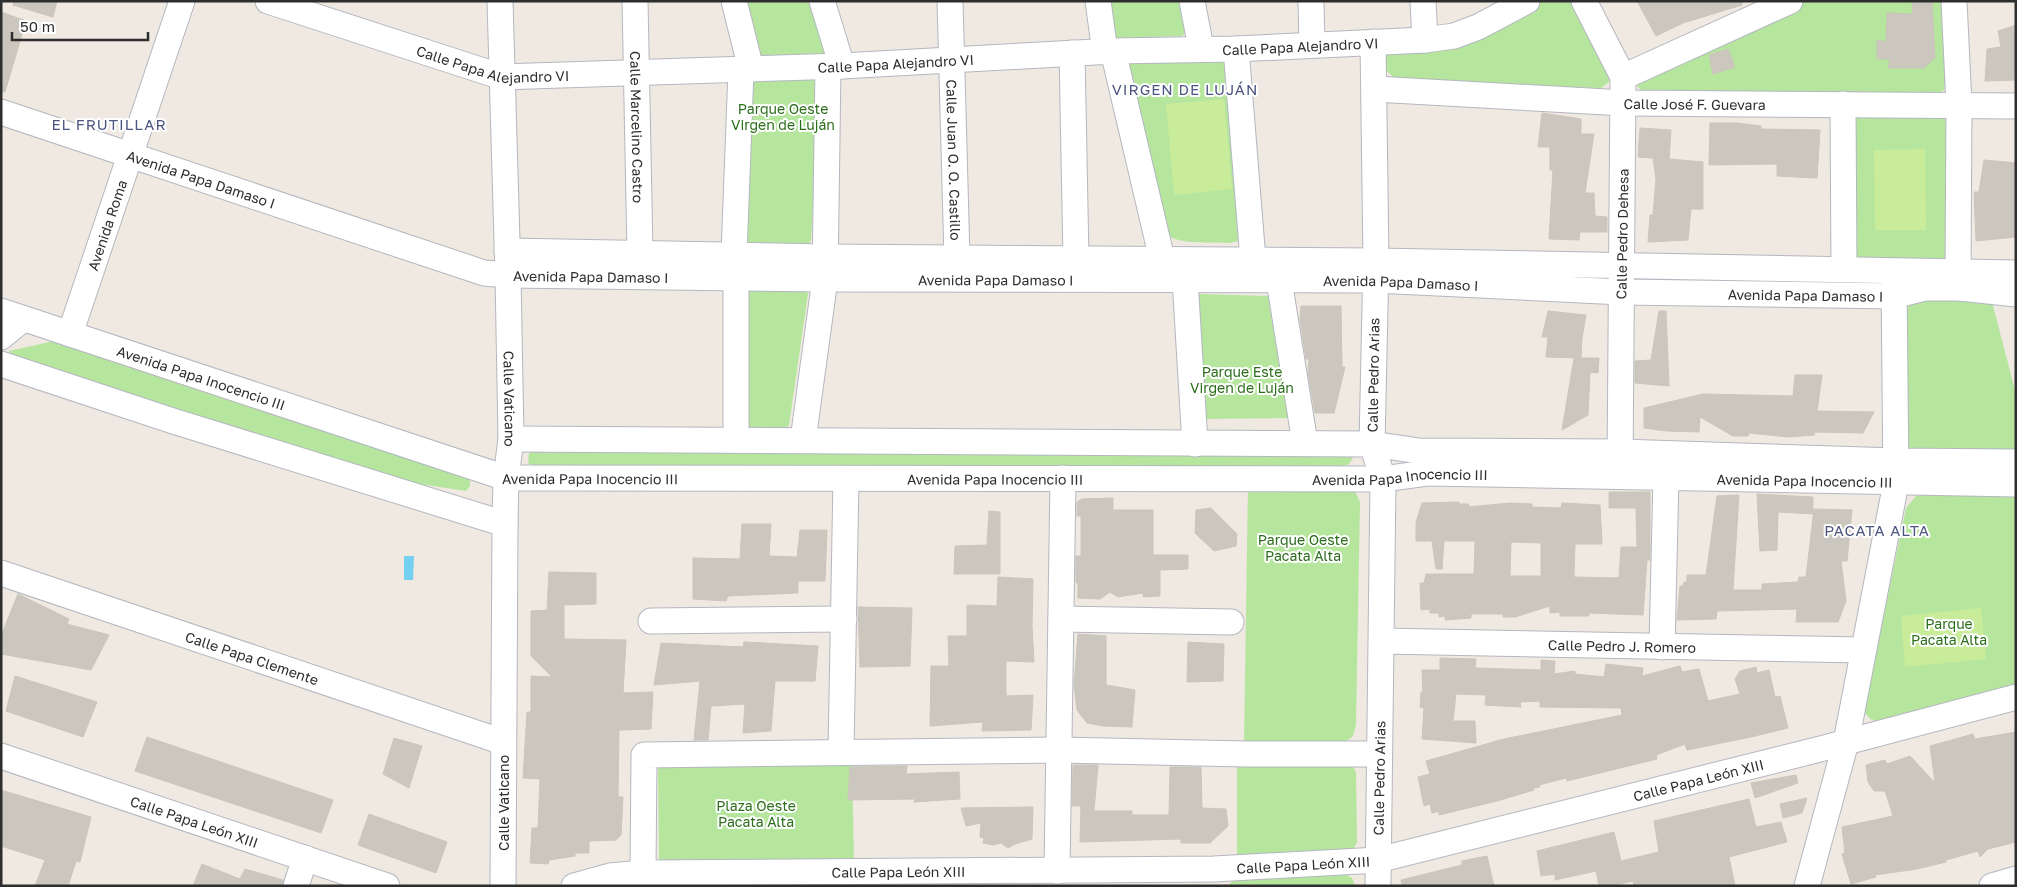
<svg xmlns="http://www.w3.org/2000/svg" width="2017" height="887" viewBox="0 0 2017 887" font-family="'Golos Text',sans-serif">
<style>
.green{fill:#b6e59e}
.pitch{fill:#c9ec9a}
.water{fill:#75cff0}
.building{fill:#cbc7bf;stroke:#cbc5ba;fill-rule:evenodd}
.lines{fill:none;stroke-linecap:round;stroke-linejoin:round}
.minor-casing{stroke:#b4b7c1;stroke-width:27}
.minor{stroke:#fff;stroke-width:25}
.labels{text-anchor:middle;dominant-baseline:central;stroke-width:4;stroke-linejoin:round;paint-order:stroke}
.street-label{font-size:14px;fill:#2e2e2e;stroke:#fff}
.park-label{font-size:14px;fill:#2c6e1b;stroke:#fff}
.neighbourhood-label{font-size:15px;letter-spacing:1px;fill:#4d5680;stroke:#fff}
</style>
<rect width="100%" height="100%" fill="#efe9e1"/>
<g class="green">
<path d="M743,1h69l15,51 -2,3 -60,4 -6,-3z"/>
<path d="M1105,1h75l5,32 -3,3 -66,2 -5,-4z"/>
<path d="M1543,1h32l35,76 -1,5 -8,6 -193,-3 -11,-4 -11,-11 -1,-16 115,-26z"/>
<path d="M1806,1h137l2,83 -1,6 -13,8 -290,-8 -7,-7 4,-9z"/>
<path d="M1221,58l5,6 14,174 -2,3 -8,2c-17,-1 -52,2 -64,-9l-39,-170 2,-4z"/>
<path d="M815,74l5,10 -9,157 -3,4h-58l-4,-5 5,-159z"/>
<path d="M1855,115l88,1 3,6 4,129 -5,8 -6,4 -80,-2 -7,-7z"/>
<path d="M745,290l61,1 2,3 -19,131 -3,5 -38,2z"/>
<path d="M1198,294l70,2 20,122 -84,1z"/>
<path d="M1923,299l69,3 24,92v59h-109l-4,-151z"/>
<path d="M54,341l416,138v7l-4,5 -53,-8 -404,-125v-7z"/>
<path d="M537,451l811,2 5,5 -4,6 -11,4h-802l-8,-5 1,-10z"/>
<path d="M1248,485l107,6 5,11 -4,222 -3,12 -10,8h-99z"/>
<path d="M1925,494l91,1v191l-135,36c-9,-1 -13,-3 -17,-12l42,-202 10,-12z"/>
<path d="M1237,761l115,3 4,8 1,70 -4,8 -116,5z"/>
<path d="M658,765h194l2,95 -195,1z"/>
<path d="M1345,874l7,4 3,8h-127l6,-7z"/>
</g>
<g class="pitch">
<path d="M1224,99l8,90 -58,6 -8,-91z"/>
<path d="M1925,149l1,81h-51l-1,-80z"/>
<path d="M1981,608l5,51 -81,8 -4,-51z"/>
</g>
<path class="water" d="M404,556h10l-1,24h-9z"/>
<g class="building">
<path d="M14,1h43l-4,16 -40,-12z"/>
<path d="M1637,1h105v4l-59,18 -27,13z"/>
<path d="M1932,1l3,57 -11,10h-36l2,-9h-13v-19l9,2 1,-29 26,1 -1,-11z"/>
<path d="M1,12l25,9 -21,71 -4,-1z"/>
<path d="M2016,25v55l-31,1 2,-32 14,-2 -3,-16z"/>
<path d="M1728,49l7,18 -22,7 -4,-19z"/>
<path d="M1542,113l39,6v15h13l-9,59h9l1,23 12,1v15h-27l-1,8 -30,-1 4,-69h-3v-23h-12z"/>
<path d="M1710,123h27l24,3v3l59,1 -3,48 -40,-2v-12l-68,1z"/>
<path d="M1640,128l31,2 -2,29 34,3v47h-12l-3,31 -40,2 2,-27h3l3,-36 -3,-21 -15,-1z"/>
<path d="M1984,160l32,3v74l-40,4 -2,-49h5z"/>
<path d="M1301,306h40l1,61h3l-11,46h-19l-7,-41 1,-13h-3l-6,-40z"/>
<path d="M1548,311l38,4 -4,23 -1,20 -35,-1 2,-20h-6z"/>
<path d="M1659,311h7l3,75 -34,-3v-22l16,-1z"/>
<path d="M1574,358h25l-1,15 -8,-1 -2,43 -26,15z"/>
<path d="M1795,375h27l-5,36 57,1 -11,21 -48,-1 -1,3 -25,2 -40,-4 -1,3h-15l-33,-19 -1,15 -33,-1 -22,-3v-20l59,-14 90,2z"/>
<path d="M1609,492h41v68h-3l-4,55 -54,-2v3h-29v-4l-10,1v-7l-35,11h-12v-3h-32v4l-26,2v-4l-6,1v-4h-9v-4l-9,1 -1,-27h4l2,-9h48l1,-33h-31l-2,28h-6l-4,-28h-16v-19l6,-19 37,-1v2h10l-1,3 42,-4 22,1v3l29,1 1,-5 38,2 2,39h-27l-1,33 42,1 3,-1 2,-30h16l-1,-39h-27zM1511,542l30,1v33h-31z"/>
<path d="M1757,494l56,3v17l-35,-2 -1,38 -17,1z"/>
<path d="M1739,495l-6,95h29v-6l36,-2 1,-5h7l8,-68 38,1 -5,51h-6l5,40 -8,21h-42l1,-13 -80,2 -1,8 -39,1 3,-34h3l1,-4h3v-7h19l11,-79z"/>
<path d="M1113,498v12h40v45h35v14l-28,1v26l-17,1v-4l-25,4 -8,-5 -10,7 -22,-1v-15h-2v-27h5v-40h-4v-14l5,-3z"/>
<path d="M1211,508l26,26 -1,12 -22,5 -19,-18 1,-23z"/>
<path d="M989,511l11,1v62h-46l1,-28 32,-1z"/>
<path d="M742,524h29l-2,32 28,1 3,-27h27l-2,51h-27v12l-70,3 -2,5 -33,-2v-41l47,1z"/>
<path d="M549,572l47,1v31l-32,1v34l62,1 -3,53 30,-1 -2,37 -32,1 -1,67h5l-2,38 -5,5 -27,1v12h-14v3l-26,4 -1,4 -18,-1 2,-35h6l2,-49 -17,-1 4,-66h4v-36l21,1 -21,-21v-45l16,-1z"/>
<path d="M998,577l35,2 -1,47 2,36 -28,-1v35l27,-1 -2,35 -49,1 1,-9 -53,4 1,-60h18l-1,-30h19v-31l30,1z"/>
<path d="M18,594l51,25 -2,5 42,11 -18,35 -90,-16v-18z"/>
<path d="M858,607l54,1 -2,58 -50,1z"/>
<path d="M1078,634l28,2v49l29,5 -3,37 -28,-1 -17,-3 -10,-13 -3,-25z"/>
<path d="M744,642l74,4 -3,35h-40l-4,50 -28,2 2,-29 -34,2 -3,34h-14l6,-59 -46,4 7,-42 82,4z"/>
<path d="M1188,642l36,2 -1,37 -36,1z"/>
<path d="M1440,658l36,1 -1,9 66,2v-10l14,1 -1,13 21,-3v3l29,3 2,-13 37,4 -1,8 38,-10 2,6 17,-3 9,32 32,-7 -5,-15 5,-8 16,-4 1,6 12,-3 6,27 5,-1 8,32 -37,9 -64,13 -2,-6 -29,11 1,4 -90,22 -1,-3 -27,7 1,2 -7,1 1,2 -37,11 -58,14v-4l-7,2 -2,-9 -6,2 -6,-29 12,-3 -4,-13 78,-22 118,-24 -1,-7 -81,-1v-6l-20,1 1,5 -36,-2 1,-10 -30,-1 -3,27h22l1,22 -54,-4 2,-31 -4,-1 1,-15h2l-1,-22h18z"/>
<path d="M15,676l82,26 -14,35 -77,-26z"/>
<path d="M2016,732v110l-28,7 -8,8 -2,-6 -32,9v2l-29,7 -42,6 1,2 -25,7 -9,-30 3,-1 -3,-26 51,-11 -8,-25h-11l-6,-9 -2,-17 19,-5 2,4 23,-8 25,27 -5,-37 43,-12 2,5z"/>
<path d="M147,737l186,63 -12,33 -186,-62z"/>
<path d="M394,738l28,8 -13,42 -26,-14z"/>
<path d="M1073,765h25l-4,46h38v4h37l1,-48h31l1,41 24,1 2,17 -18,17h-29v-4l-101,3 1,-36h-9z"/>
<path d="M907,766l-1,8 53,-2 1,27 -46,3 1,-3 -67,1 2,-33z"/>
<path d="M1796,775l2,8 -43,15 -4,-15z"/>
<path d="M1,790l90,27 -11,45 -4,-1 -8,25h-33l10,-26 -44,-14z"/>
<path d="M1807,798l-5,15 -19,5 -3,-14z"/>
<path d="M1749,799l7,28 25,-5 6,20 -58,15 6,29h-101l-1,-5 -21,5h-13l-3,-15 -41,9v-6l-14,2 -4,-25 77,-19 7,29 38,-9 -5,-31z"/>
<path d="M1033,807l-1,32 -17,5 -7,4 -7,-5 -8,2 -10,-2 1,-5 -4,-1 1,-14 -15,3 -5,-18z"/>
<path d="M369,814l78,28 -11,31 -78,-28z"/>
<path d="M1487,856l7,30h-92l-1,-6 61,-15v-4z"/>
<path d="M202,864l38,15 5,-10 38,11 -1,6h-89z"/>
</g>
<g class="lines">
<g class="minor-casing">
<g id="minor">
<path id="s1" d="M268,1l234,76 340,-11 271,-15 123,-2 189,-9 29,-4 24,-9 49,-26"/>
<path id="s2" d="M500,1l8,274 3,164 -5,39 -1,46 -2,362"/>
<path id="s3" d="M635,1l5,252"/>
<path d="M734,1l17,68"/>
<path d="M822,1l20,65"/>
<path id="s4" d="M950,1l7,257"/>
<path d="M1098,1l7,51"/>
<path d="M1192,1l9,47"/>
<path d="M1311,1l1,44"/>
<path d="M1423,1l2,39"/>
<path d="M1584,1l39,76 -3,392"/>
<path d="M1954,1l5,104 -1,168 2,15"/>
<path d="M1373,42l3,219 -4,183 11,35 -5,407"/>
<path d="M1236,49l17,211"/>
<path d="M1113,51l49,208"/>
<path d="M1072,53l4,206"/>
<path d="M1623,77l167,-76"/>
<path id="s5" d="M1375,89l249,14 392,3"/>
<path d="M1843,104l1,165"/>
<path id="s6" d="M1,112l483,161 24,2 317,4 550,1 247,12 272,4 31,-8h35l56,6"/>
<path d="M507,251l319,6 550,4 640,12"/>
<path d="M1185,279l10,165"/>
<path d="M1279,280l26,163"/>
<path id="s7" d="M1,311l505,167 877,1 44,-6 589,11"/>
<path id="s8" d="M70,334l112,-333"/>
<path d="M1,337l22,-18"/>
<path d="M1,364l172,57 332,103"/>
<path d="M511,439l861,5 47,7 201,1 276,9 120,1"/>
<path d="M736,440v-162l-2,-23 7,-185"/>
<path d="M803,440l22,-161 3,-212"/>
<path id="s9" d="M1,573l502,169"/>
<path d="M1061,619l170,3"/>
<path d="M651,621l193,-2"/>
<path id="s10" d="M1382,641l481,9"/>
<path d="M1662,647l4,-169"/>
<path d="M841,752l5,-273"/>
<path id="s11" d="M1,756l386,130"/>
<path d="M1057,871l6,-393"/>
<path d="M643,873l1,-118 415,-5 187,4h133"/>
<path d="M296,886l9,-28"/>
<path id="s12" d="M574,886l36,-10 33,-3 571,-4 164,-9 446,-112 192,-51"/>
<path d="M1807,886l39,-144 50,-259 -2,-202"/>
<path d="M1992,886l24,-7"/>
</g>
</g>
<use href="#minor" class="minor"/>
</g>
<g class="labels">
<g class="street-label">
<text stroke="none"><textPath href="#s1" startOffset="1045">Calle Papa Alejandro VI</textPath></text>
<text stroke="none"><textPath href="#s1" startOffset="235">Calle Papa Alejandro VI</textPath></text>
<text stroke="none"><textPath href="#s1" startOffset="640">Calle Papa Alejandro VI</textPath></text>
<text stroke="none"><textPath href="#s5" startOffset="320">Calle José F. Guevara</textPath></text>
<text stroke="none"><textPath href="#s3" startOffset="126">Calle Marcelino Castro</textPath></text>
<text stroke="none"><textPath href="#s4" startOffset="159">Calle Juan O. O. Castillo</textPath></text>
<text stroke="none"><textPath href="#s6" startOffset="211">Avenida Papa Damaso I</textPath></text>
<text stroke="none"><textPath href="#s8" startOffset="115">Avenida Roma</textPath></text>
<text transform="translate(1622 234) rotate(-89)">Calle Pedro Dehesa</text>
<text stroke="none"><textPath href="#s6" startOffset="616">Avenida Papa Damaso I</textPath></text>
<text stroke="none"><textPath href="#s6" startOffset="1021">Avenida Papa Damaso I</textPath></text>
<text stroke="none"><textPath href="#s6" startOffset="1426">Avenida Papa Damaso I</textPath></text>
<text stroke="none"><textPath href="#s6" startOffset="1831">Avenida Papa Damaso I</textPath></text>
<text transform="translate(1373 375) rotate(-89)">Calle Pedro Arias</text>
<text stroke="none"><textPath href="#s7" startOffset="211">Avenida Papa Inocencio III</textPath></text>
<text stroke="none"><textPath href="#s2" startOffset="398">Calle Vaticano</textPath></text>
<text stroke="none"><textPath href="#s7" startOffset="616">Avenida Papa Inocencio III</textPath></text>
<text stroke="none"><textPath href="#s7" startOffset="1426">Avenida Papa Inocencio III</textPath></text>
<text stroke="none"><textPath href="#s7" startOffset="1021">Avenida Papa Inocencio III</textPath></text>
<text stroke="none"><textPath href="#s7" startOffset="1831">Avenida Papa Inocencio III</textPath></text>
<text stroke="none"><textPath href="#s10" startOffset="240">Calle Pedro J. Romero</textPath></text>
<text stroke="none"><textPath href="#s9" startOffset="265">Calle Papa Clemente</textPath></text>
<text transform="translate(1379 778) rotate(-89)">Calle Pedro Arias</text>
<text stroke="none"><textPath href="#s12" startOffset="1136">Calle Papa León XIII</textPath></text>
<text transform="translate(503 803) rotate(-90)">Calle Vaticano</text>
<text stroke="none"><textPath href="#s11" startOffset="204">Calle Papa León XIII</textPath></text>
<text stroke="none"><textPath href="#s12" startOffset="731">Calle Papa León XIII</textPath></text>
<text stroke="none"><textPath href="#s12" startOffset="326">Calle Papa León XIII</textPath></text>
</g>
<g class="park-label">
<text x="783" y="108">Parque Oeste<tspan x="783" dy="16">Virgen de Luján</tspan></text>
<text x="1242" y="371">Parque Este<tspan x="1242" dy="16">Virgen de Luján</tspan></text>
<text x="1303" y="539">Parque Oeste<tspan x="1303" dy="16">Pacata Alta</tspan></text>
<text x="1949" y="623">Parque<tspan x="1949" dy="16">Pacata Alta</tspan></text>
<text x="756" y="805">Plaza Oeste<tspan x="756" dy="16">Pacata Alta</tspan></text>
</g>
<g class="neighbourhood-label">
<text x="1185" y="89">VIRGEN DE LUJÁN</text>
<text x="109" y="124">EL FRUTILLAR</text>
<text x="1877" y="530">PACATA ALTA</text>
</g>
</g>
<rect width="2017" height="887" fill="none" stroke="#2e2e2e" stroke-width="5"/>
<path d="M12 32v8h136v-8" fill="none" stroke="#2e2e2e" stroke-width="2.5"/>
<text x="20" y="32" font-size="15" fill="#2e2e2e" stroke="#ffffff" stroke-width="4" paint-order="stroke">50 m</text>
</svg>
